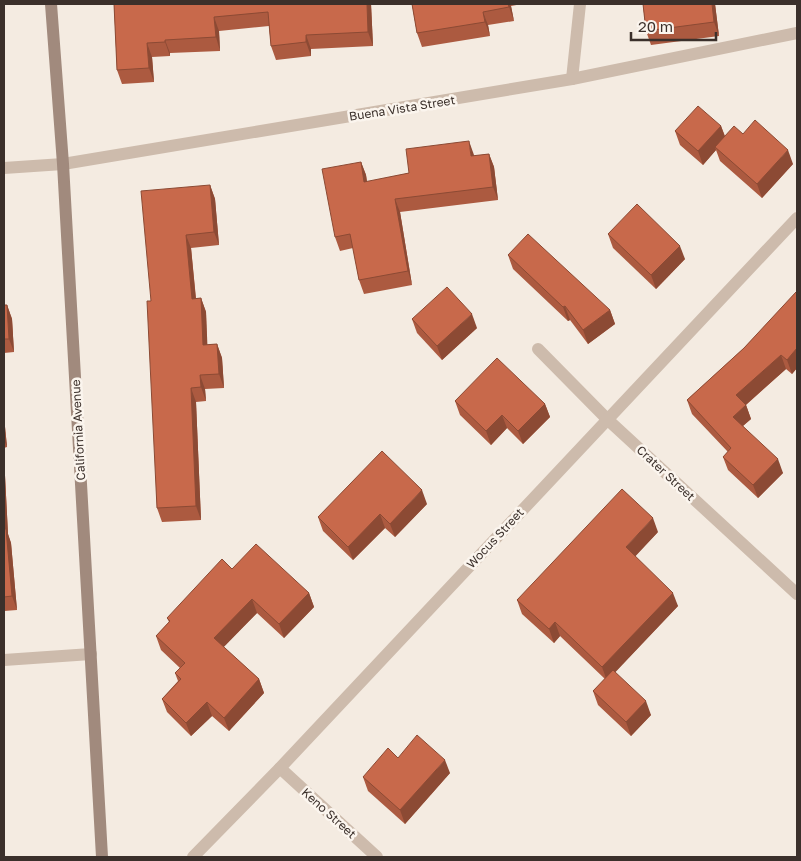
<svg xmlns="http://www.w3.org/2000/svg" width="801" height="861" viewBox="0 0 801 861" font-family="'Golos Text',sans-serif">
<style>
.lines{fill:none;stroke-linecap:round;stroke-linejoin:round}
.street{stroke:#cdbbac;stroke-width:12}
.secondary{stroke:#a18a7d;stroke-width:12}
.wall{fill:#ac5a40}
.shaded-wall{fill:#8c4a34}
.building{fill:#c8694b;stroke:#8c4a34}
.labels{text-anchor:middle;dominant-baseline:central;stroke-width:5;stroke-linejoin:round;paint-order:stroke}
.street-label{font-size:12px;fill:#3b302b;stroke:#fbf5ee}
</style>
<rect width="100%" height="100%" fill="#f4ebe1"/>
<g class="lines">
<g class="street">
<path d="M572,79l8,-75"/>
<path d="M4,168l59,-4 509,-85 225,-46"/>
<path d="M538,349l69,70 190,175"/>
<path d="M4,660l87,-6"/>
<path d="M280,768l97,89"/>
<path d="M193,857l87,-89 517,-550"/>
</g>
<path class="secondary" d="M51,4l12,160 39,693"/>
</g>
<g class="wall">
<path d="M114,4h257l2,42 -62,3v7l-35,4 -5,-14 -2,-20 -50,5 1,20 -50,2v3l-18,1 2,25 -32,2 -5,-14z"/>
<path d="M412,4h110l-11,2 3,15 -26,4 2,11 -68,11 -5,-14z"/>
<path d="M643,4h72l4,32 -68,9 -5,-14z"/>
<path d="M721,126l4,10 18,-2 50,30 -31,34 -42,-37 -4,-11 -13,15 -23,-20 -5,-14z"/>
<path d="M489,154l5,13 4,33 -98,12 12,73 -48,9 -5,-14 -6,-32 -13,3 -5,-14 26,-75 5,13 1,7 42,-9 65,-17z"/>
<path d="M210,185l5,14 4,46 -28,3 5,50h5l5,14 1,33 10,-1 5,14 2,30 -19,1 1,12 -10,1 5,118 -39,2 -5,-14 -6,-207z"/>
<path d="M608,234l77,25 -29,30 -43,-41z"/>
<path d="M508,255l102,55 5,14 -27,20 -18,-24 -2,1 -55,-52z"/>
<path d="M797,293v75l-5,6 -6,-5 -40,36 5,14 -8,7 40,47 -25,25 -30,-28 -5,-13 5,-5 -36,-38 -5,-14 57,-52z"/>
<path d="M4,305h3l5,14 2,33 -10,1z"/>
<path d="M412,319l65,9 -35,32 -25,-27z"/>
<path d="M455,401l90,3 5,13 -27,27 -16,-16 -16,17 -31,-30z"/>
<path d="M4,417l3,30 -3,1z"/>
<path d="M4,456l4,78 3,9 6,67 -13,1z"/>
<path d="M427,504l-32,33 -10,-9 -32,32 -30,-29 -5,-14z"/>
<path d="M658,532l-23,24 43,50 -63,66 36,43 -20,21 -33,-31 -5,-14 12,-12 -45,-43 -6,7 -32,-29 -5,-14z"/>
<path d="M232,569l77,24 5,14 -30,31 -27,-25 -34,34 36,32 5,14 -35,38 -17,-15 -21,20 -24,-24 -5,-13 16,-18 -3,-8 5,-5 -19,-18 -5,-14 13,-14 -2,-4z"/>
<path d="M398,758l52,15 -45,51 -37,-33 -5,-14z"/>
</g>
<g class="shaded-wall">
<path d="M367,4h4l2,42 -5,-14z"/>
<path d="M508,4h2l1,2 3,15z"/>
<path d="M712,4h3l4,32 -5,-14z"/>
<path d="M483,12l5,13 2,11 -5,-14z"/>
<path d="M214,17l5,14 1,20 -4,-14z"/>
<path d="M306,35l5,14v7l-5,-14z"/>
<path d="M165,40l5,13v3l-5,-14z"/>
<path d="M147,43l5,14 2,25 -5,-14z"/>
<path d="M721,126l5,14 -11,7 1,3 -13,15 -5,-14z"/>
<path d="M469,141l5,14 2,15 -5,-14z"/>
<path d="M788,150l5,14 -31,34 -5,-14z"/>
<path d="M489,154l5,13 4,33 -5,-13z"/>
<path d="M361,162l5,13 3,21 -5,-14z"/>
<path d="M210,185l5,14 4,46 -5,-13z"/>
<path d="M395,199l5,13 12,73 -4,-14z"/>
<path d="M186,235l5,13 6,64 -5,-13z"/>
<path d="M680,246l5,13 -29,30 -5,-14z"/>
<path d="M201,298l5,14 2,47 -5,-14z"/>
<path d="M7,305l5,14 2,33 -5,-13z"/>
<path d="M565,306l5,14 -2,1 -5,-14z"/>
<path d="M610,310l5,14 -27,20 -5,-14z"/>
<path d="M472,314l5,14 -35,32 -5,-14z"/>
<path d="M217,344l5,14 2,30 -5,-14z"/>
<path d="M797,348v20l-5,6 -5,-14z"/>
<path d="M781,355l5,14 -45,40 -5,-14z"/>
<path d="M200,375l5,14 1,12 -5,-14z"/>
<path d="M191,388l5,14 5,118 -5,-14z"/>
<path d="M545,404l5,13 -27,27 -5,-13z"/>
<path d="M746,405l5,14 -13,11 -5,-13z"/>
<path d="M502,415l5,13 -16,17 -5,-14z"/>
<path d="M4,417l3,30 -3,-7z"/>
<path d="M4,456l4,78 3,9 6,67 -5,-14 -8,-67z"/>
<path d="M778,459l5,14 -25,25 -5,-13z"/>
<path d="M422,490l5,14 -32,33 -5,-13z"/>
<path d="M380,514l5,14 -32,32 -5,-13z"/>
<path d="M653,518l5,14 -27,29 -5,-14z"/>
<path d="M309,593l5,14 -30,31 -5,-14z"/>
<path d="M673,593l5,13 -71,75 -5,-14z"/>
<path d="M252,599l5,14 -38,39 -5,-14z"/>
<path d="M555,622l5,14 -6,7 -5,-14z"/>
<path d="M259,679l5,14 -35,38 -5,-13z"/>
<path d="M646,701l5,14 -20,21 -5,-14z"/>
<path d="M207,702l5,14 -21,20 -5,-13z"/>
<path d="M445,760l5,13 -45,51 -5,-14z"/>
</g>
<g class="building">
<path d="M114,4h253l1,28 -62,3v7l-35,4 -3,-34 -54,5 2,20 -51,3v2l-18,1 2,25 -32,2z"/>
<path d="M412,4h96l1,3 -26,5 2,10 -68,11z"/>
<path d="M643,4h69l2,18 -68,9z"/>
<path d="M698,106l23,20 -23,25 -23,-20z"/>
<path d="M755,120l33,30 -31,34 -42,-37 19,-21 9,8z"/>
<path d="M469,141l2,15 18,-2 4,33 -98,12 13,72 -49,9 -9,-46 -15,3 -13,-68 39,-7 3,20 45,-9 -3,-24z"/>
<path d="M210,185l4,47 -28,3 6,64 9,-1 2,47 14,-1 2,30 -19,1 1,12 -10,1 5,118 -39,2 -10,-207h4l-10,-110z"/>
<path d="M637,204l43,42 -29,29 -43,-41z"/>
<path d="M528,234l82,76 -27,20 -18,-24 -2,1 -55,-52z"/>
<path d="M447,287l25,27 -35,32 -25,-27z"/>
<path d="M796,292l1,1v55l-10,12 -6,-5 -45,40 10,10 -13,12 45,42 -25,26 -30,-28 8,-9 -44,-48 57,-52z"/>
<path d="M4,305h3l2,34h-5z"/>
<path d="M497,358l48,46 -27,27 -16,-16 -16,16 -31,-30z"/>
<path d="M382,451l40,39 -32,34 -10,-10 -32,33 -30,-30z"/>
<path d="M622,489l31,29 -27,29 47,46 -71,74 -47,-45 -6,7 -32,-29z"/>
<path d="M4,528v1h2l6,67 -8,1z"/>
<path d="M256,544l53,49 -30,31 -27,-25 -38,39 45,41 -35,39 -17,-16 -21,21 -24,-24 19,-20 -6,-6 10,-10 -29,-27 14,-15 -3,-3 55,-59 10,10z"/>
<path d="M613,670l33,31 -20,21 -33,-31z"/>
<path d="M417,735l28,25 -45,50 -37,-33 25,-29 10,10z"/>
</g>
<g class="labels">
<g class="street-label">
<text transform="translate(402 108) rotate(-9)">Buena Vista Street</text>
<text transform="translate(78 430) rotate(-93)">California Avenue</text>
<text transform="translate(666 473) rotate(43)">Crater Street</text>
<text transform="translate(495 538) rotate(-47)">Wocus Street</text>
<text transform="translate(329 813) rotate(42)">Keno Street</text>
</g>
</g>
<rect width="801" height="861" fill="none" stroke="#3b302b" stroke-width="10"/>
<path d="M631 32v8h85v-8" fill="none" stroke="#3b302b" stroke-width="2.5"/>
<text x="638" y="32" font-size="15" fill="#3b302b" stroke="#fbf5ee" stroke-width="4" paint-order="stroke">20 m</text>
</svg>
